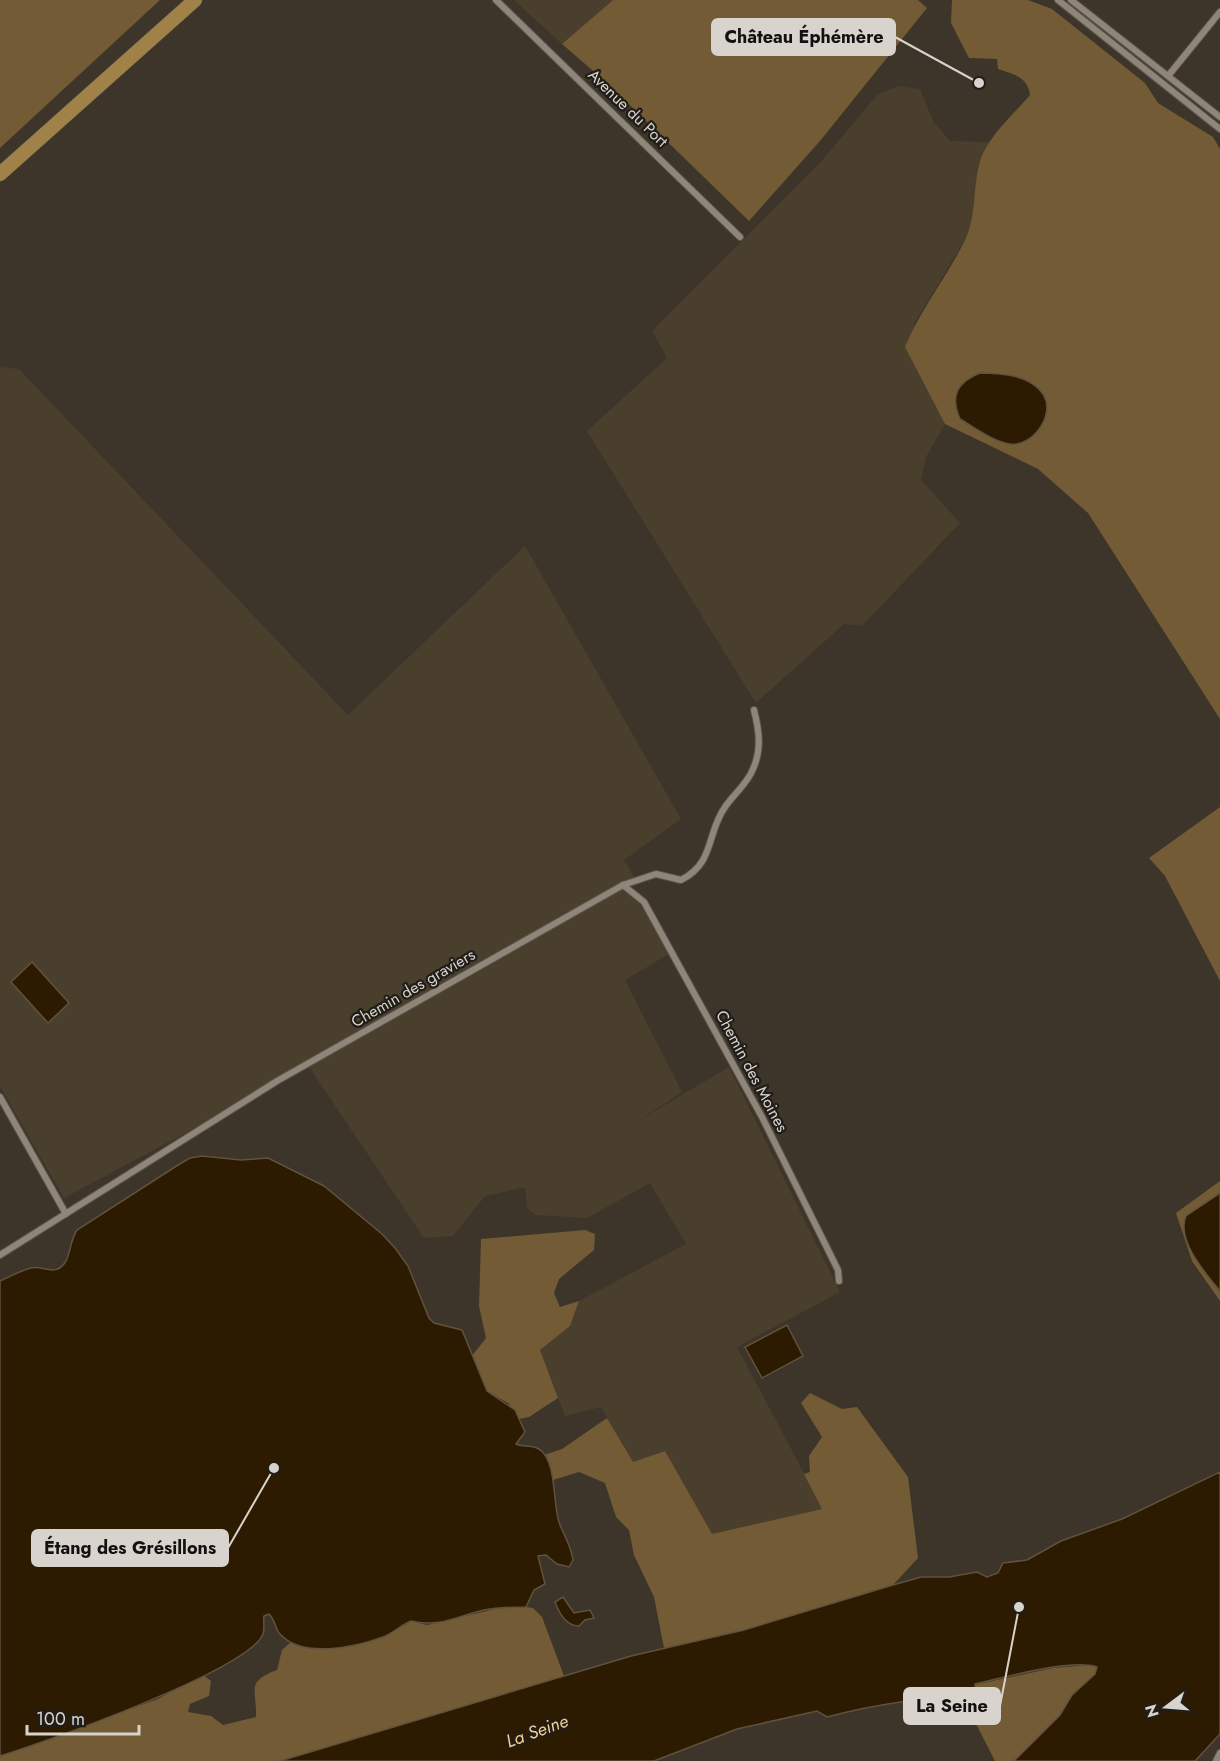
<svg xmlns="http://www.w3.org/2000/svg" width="1220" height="1761" viewBox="0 0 1220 1761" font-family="Jost,sans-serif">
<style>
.built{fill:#4a3f2d}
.green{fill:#725b35}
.water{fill:#2c1b00;stroke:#60523d;stroke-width:1.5}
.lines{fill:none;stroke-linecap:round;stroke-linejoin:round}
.street-casing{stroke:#59544a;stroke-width:8}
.primary-casing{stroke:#59544a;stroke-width:15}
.street{stroke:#8f8679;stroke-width:6}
.primary{stroke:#a08148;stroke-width:14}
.labels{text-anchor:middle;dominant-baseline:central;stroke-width:4.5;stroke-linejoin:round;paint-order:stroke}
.street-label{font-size:16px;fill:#d8d3cc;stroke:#211d18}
.water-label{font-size:18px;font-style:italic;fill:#fad08d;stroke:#211d18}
.leader{fill:none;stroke:#d8d3cc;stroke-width:2}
.callout-dot{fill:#d8d3cc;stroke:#211d18;stroke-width:2}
.callout{fill:#d8d3cc;stroke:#d8d3cc;stroke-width:2}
.callout-label{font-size:18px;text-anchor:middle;font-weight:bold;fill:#111}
</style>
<rect width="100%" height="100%" fill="#3d352a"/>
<g class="built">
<path d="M514,0h99l-51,44z"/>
<path d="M898,86l22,3 13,32 17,20 40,1 -11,22 -7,55 -6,19 -52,86 18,74 13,26 -19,33 -5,23 39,43 -98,103 -18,-2 -88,79 -169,-272 80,-73 -15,-27 167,-167 58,-69z"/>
<path d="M0,367l19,2 329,346 177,-169 156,273 -57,41 14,23 -8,4 39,67 -44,26 57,112 -44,29 91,-54 111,225 -103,55 86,162 -111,26 -47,-84 -32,12 -32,-56 -36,9 -25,-66 30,-24 9,-25 107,-57 -36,-61 -63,35 -52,-3 -8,-7 -2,-21 -40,9 -32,40 -29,2 -115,-171 -245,131 -64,-112z"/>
</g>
<g class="green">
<path d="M0,0h160l-160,148z"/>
<path d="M613,0h305l9,8 -107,133 -71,80 -143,-139 -44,-38z"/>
<path d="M952,0h76l24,9 93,74 13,20 55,34 7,12v570l-132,-206 -50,-44 -93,-45 -40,-77c16,-39 43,-71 61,-109 10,-23 7,-49 13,-73 6,-26 34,-50 51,-70 -2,-18 -17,-21 -32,-26l-1,-10 -28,-1 -18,-35z"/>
<path d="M1220,807v174l-55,-105 -16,-18z"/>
<path d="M1220,1181v120l-28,-40 -16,-48z"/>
<path d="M585,1230l10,4 -1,16 -35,29 -5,14 6,14 19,-6 -9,25 -30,24 18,48 -29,19 -10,2 -11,-16 -21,-12 -16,-34 15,-19 -7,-32 2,-67z"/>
<path d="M810,1393l32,16 15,-2 51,70 10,81 -25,27 -149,45 -80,18 -10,-51 -20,-42 -5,-25 -13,-13 -11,-34 -26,-11 -26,8 -9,-25 18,-6 45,-31 26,44 32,-11 47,83 110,-25 -18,-35 6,-2 -1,-16 13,-19 -21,-34z"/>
<path d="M512,1605l21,3 9,9 22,59 -284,85h-280v-5l158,-57 44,-25 9,7 -2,15 -19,8 -2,8 23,4 12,9 33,-8c1,-28 -11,-35 21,-47l5,-20 9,-8 21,6 73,-12 27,-15 15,4z"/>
<path d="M1089,1665l8,2 -2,7 -23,21 -12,20 -46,46h-19l-21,-41 3,-1 -3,-34 79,-17z"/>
</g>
<g class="water">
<path d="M980,373c21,0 52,2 64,23 11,20 -12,51 -34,48 -16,-2 -36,-17 -50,-25 -10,-23 -3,-37 20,-46z"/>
<path d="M32,962l37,41 -21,20 -37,-41z"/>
<path d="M202,1156l39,4 27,-2 56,28 58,48 13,14 13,18 21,52 5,5 28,7 25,61 28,19 10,22 -9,12c7,3 16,1 23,5 19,12 13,58 21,76 5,12 11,21 13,35l-4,7 -12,-3 -11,-9 -8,1 7,28 -11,6 -8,17c-14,0 -27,0 -42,3 -26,6 -45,18 -73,11 -10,4 -18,12 -28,16 -27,10 -81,22 -103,-3 -5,-5 -4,-13 -11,-20l-5,2c-1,5 1,13 -1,18 -14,36 -220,109 -263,122v-475c10,-4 21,-11 31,-13 13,-3 25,10 35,-7 5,-10 4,-20 11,-31l101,-65 12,-7z"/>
<path d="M1220,1193v98c-15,-18 -44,-51 -34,-75z"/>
<path d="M787,1325l16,31 -41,22 -17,-31z"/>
<path d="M1220,1472v262l-25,27h-181l46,-46 12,-20 23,-21 2,-7c-25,-9 -94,11 -122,17v12c-51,1 -99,8 -148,21l-10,-6 -80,18 -83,32h-374l351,-105 113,-26 149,-45 28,-8h28l28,-5 10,5 11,-4 5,-10 24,-3 34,-19 61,-22z"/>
<path d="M563,1597l11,16 16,-3 4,8 -9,2 -6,6c-13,0 -20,-13 -24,-24z"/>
</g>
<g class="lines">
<g class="street-casing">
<g id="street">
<path d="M496,0l244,237"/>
<path d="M1058,0l162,129"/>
<path d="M1071,0l149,117"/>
<path d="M1168,76l52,-64"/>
<path d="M623,885l21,17 118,215 76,153 1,11"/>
<path d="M0,1097l66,117"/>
<path d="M0,1255l277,-174 346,-196 33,-11 25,6c34,-17 25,-46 44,-73 8,-12 23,-24 28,-38 9,-20 6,-39 1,-59"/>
<path d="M1216,1761l4,-8"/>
</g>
</g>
<g class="primary-casing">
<path id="primary" d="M0,174l195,-174"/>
</g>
<use href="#street" class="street"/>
<use href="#primary" class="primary"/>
</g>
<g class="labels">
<g class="street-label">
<text transform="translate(628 108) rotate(44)">Avenue du Port</text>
<text transform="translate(413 988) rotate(-30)">Chemin des graviers</text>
<text transform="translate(752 1071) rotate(62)">Chemin des Moines</text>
</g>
<g class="water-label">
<text transform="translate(537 1731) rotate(-20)">La Seine</text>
</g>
</g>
<path class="leader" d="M979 83L895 37M274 1468L228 1548M1019 1607L1000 1706"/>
<g class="callout-dot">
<circle cx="979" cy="83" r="6"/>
<circle cx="274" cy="1468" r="6"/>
<circle cx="1019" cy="1607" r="6"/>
</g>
<g class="callout">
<rect x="712" y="19" width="183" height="36" rx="6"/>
<rect x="32" y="1530" width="196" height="36" rx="6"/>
<rect x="904" y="1688" width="96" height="36" rx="6"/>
</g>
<g class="callout-label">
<text x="804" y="43">Château Éphémère</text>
<text x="130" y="1554">Étang des Grésillons</text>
<text x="952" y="1712">La Seine</text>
</g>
<g transform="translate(1166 1707) rotate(254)" stroke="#211d18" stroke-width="4.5" paint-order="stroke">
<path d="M0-4.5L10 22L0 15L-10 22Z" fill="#d8d3cc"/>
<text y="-9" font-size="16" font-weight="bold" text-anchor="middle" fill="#d8d3cc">N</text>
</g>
<path d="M27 1725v9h112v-9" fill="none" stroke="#d8d3cc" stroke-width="3"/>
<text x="36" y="1725" font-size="18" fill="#d8d3cc" stroke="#211d18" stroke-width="4.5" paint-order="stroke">100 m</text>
</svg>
